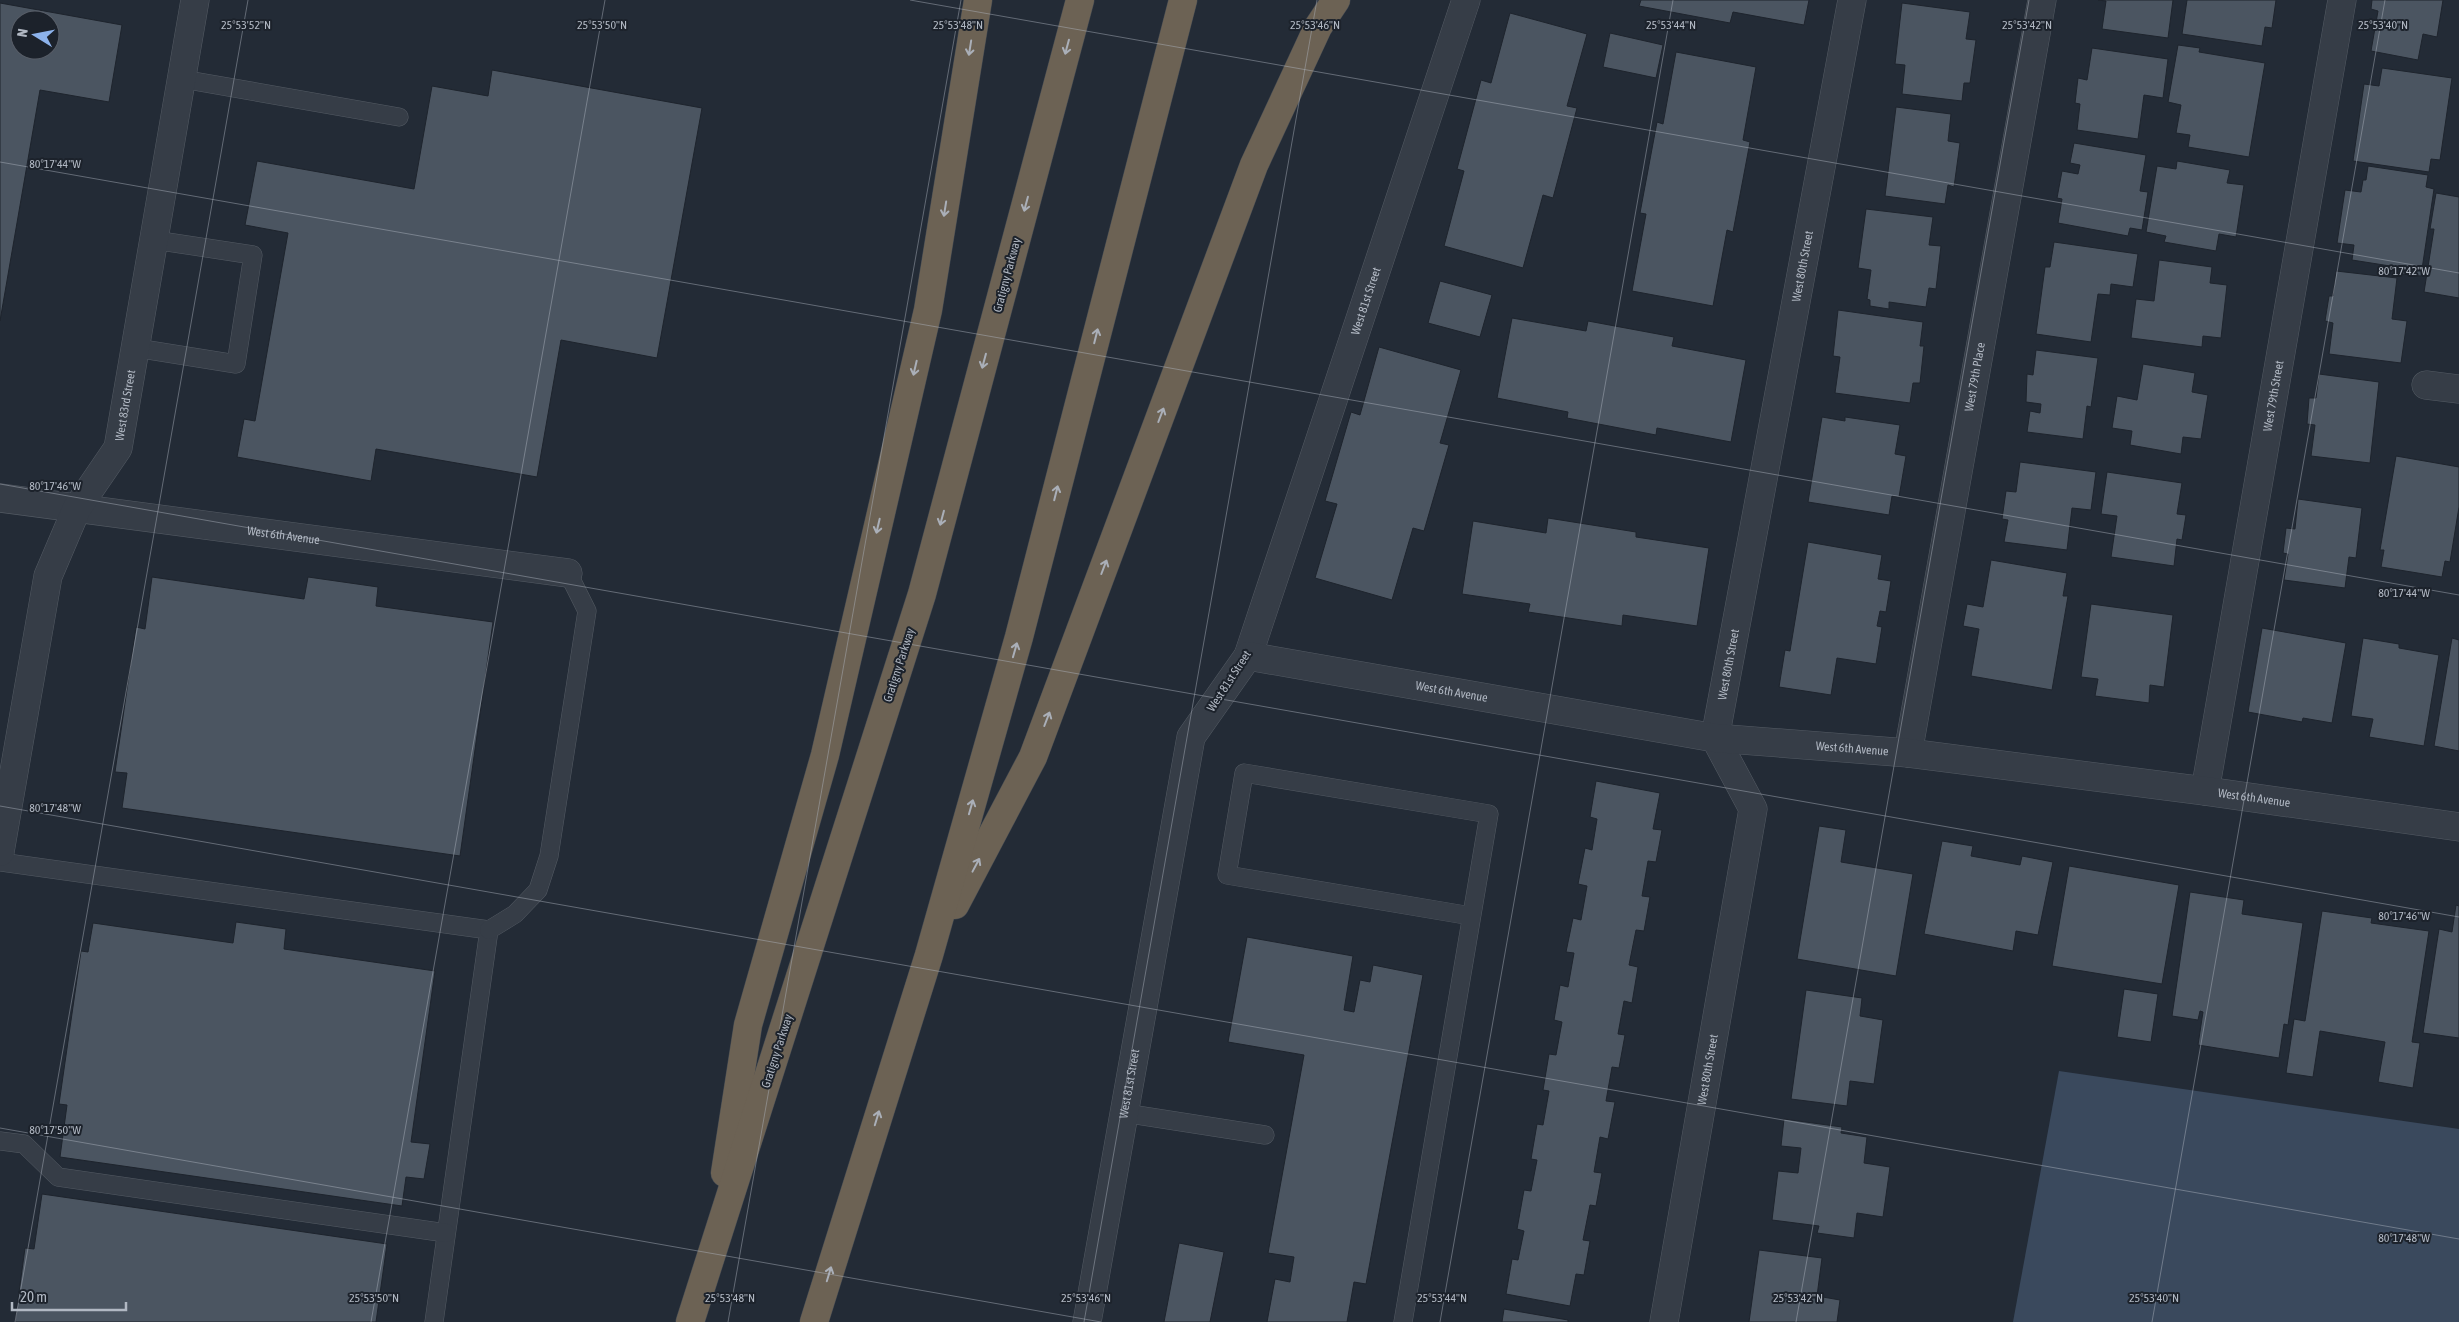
<svg xmlns="http://www.w3.org/2000/svg" width="2459" height="1322" viewBox="0 0 2459 1322" font-family="'Asap Condensed',sans-serif">
<style>
.water{fill:#3a495d}
.building{fill:#4b5561;stroke:#1e242d;fill-rule:evenodd}
.lines{fill:none;stroke-linecap:round;stroke-linejoin:round}
.service-casing{stroke:#545b64;stroke-width:19}
.minor-casing{stroke:#545b64;stroke-width:29}
.tertiary-casing{stroke:#545b64;stroke-width:29}
.motorway-casing{stroke:#414851;stroke-width:29}
.service{stroke:#363d47;stroke-width:18}
.minor{stroke:#363d47;stroke-width:28}
.tertiary{stroke:#363d47;stroke-width:28}
.motorway{stroke:#6c6254;stroke-width:28}
.oneway{stroke:#aaafb8}
.ticks{fill:none;stroke:#b1b8c3;stroke-width:1;stroke-opacity:0.45}
.labels{text-anchor:middle;dominant-baseline:central;stroke-width:4;stroke-linejoin:round;paint-order:stroke}
.street-label{font-size:12px;fill:#b1b8c3;stroke:#1c222b}
.ticks-label{font-size:12px;text-anchor:middle;fill:#b1b8c3;stroke:#1c222b;stroke-width:4;stroke-linejoin:round;paint-order:stroke}
</style>
<rect width="100%" height="100%" fill="#232b36"/>
<path class="water" d="M2059,1071l400,58v193h-446z"/>
<g class="building">
<path d="M1641,0h168l-5,25 -71,-13 -3,11 -91,-17z"/>
<path d="M2098,0h75l-5,38 -66,-9 4,-28z"/>
<path d="M2187,0h89l-4,28 -7,-1 -3,19 -80,-12z"/>
<path d="M2372,0h71l-6,37 -14,-3 -5,26 -47,-9 7,-40 -7,-2z"/>
<path d="M0,3l122,22 -13,77 -69,-12 -40,231zM20,20h30v30h-30z"/>
<path d="M1902,3l68,9 -4,27 10,1 -6,43h-6l-2,18 -60,-7 3,-29 -10,-1z"/>
<path d="M1510,13l77,21 -20,72 10,2 -24,90 -10,-3 -20,73 -79,-22 20,-75 -7,-2 24,-89 10,3z"/>
<path d="M1610,33l53,12 -7,33 -53,-11z"/>
<path d="M2178,45l22,3 -1,4 66,11 -16,94 -61,-10 2,-12 -14,-2 5,-28 -13,-3z"/>
<path d="M2092,48l76,11 -5,39 -19,-3 -6,44 -61,-9 3,-26 -5,-1 3,-25 9,2z"/>
<path d="M1676,52l80,15 -13,73 7,2 -17,90 -6,-2 -14,76 -81,-15 14,-77 -6,-1 17,-91 6,2z"/>
<path d="M2382,68l70,10 -12,82 -9,-1 -2,13 -76,-11 11,-77 15,2z"/>
<path d="M492,70l210,38 -45,250 -96,-18 -24,137 -161,-28 -5,32 -134,-24 7,-38 11,2 33,-188 -43,-8 12,-64 157,28 18,-103 56,10z"/>
<path d="M1896,107l55,7 -3,27 12,2 -6,44 -6,-2 -3,19 -60,-8z"/>
<path d="M2074,143l72,12 -6,36 8,1 -6,38 -12,-2 -2,8 -70,-13 4,-24 -5,-1 5,-27 16,3 2,-9 -10,-2z"/>
<path d="M2177,161l53,9 -3,13 17,2 -8,52 -17,-3 -3,17 -52,-9 2,-6 -20,-4 11,-66 19,3z"/>
<path d="M2368,166l60,9 -2,12 8,2 -13,87 -19,-2 1,-6 -51,-8 2,-15 -17,-2 8,-53 16,2 2,-12h3z"/>
<path d="M2436,193l23,4v101l-35,-6 10,-63h-4z"/>
<path d="M1866,209l67,8 -4,28 12,1 -5,43 -7,-1 -3,19 -37,-5v7l-19,-3v-6l-3,-1 4,-29 -13,-2z"/>
<path d="M2054,242l84,12 -5,33 -22,-3 -1,11 -12,-1 -7,48 -55,-8 9,-67h5z"/>
<path d="M2159,260l53,7 -2,16 17,2 -6,53 -18,-2 -1,11 -71,-9 5,-39 18,2z"/>
<path d="M2336,271l61,7 -5,41 15,2 -6,42 -72,-9 4,-31 -8,-2 4,-25h4z"/>
<path d="M1440,281l52,14 -12,42 -52,-14z"/>
<path d="M1838,310l85,12 -3,24h4l-4,37h-7l-3,20 -75,-10 5,-36 -7,-1z"/>
<path d="M1512,318l74,13 2,-10 86,16 -2,9 74,14 -15,82 -74,-14 -1,7 -89,-17 1,-6 -71,-14z"/>
<path d="M1379,347l82,23 -21,73 9,2 -25,86 -11,-3 -21,72 -77,-22 22,-74 -12,-3 26,-89 9,3z"/>
<path d="M2036,350l62,8 -7,49 -4,-1 -4,33 -56,-7 3,-21 10,2 1,-9 -15,-2 1,-28 6,1z"/>
<path d="M2143,364l52,9 -3,19 16,3 -7,44 -18,-2 -2,17 -51,-9 2,-14 -20,-3 5,-32 20,4z"/>
<path d="M2319,374l60,8 -9,81 -59,-7 4,-31 -8,-1 2,-26h7z"/>
<path d="M1822,417l23,4v-4l55,8 -5,29 11,2 -7,41 -7,-1 -3,19 -81,-13z"/>
<path d="M2396,456l63,11v40l-9,55 -5,-1 -3,16 -61,-10 3,-17h-4z"/>
<path d="M2020,462l76,10 -5,38 -19,-2 -5,42 -63,-8 4,-22 -6,-1 4,-28 10,1z"/>
<path d="M2107,472l75,11 -5,31 9,1 -4,25 -5,-1 -3,27 -63,-9 6,-41 -16,-2z"/>
<path d="M2298,499l64,9 -6,50 -7,-1 -4,31 -61,-8 4,-26 -5,-1 3,-25 9,1z"/>
<path d="M1548,518l88,14v5l73,11 -12,78 -74,-11 -1,11 -94,-14 2,-8 -68,-10 11,-73 73,12z"/>
<path d="M1808,542l74,13 -4,24 13,2 -5,31 -6,-1 -3,15 5,1 -6,37 -39,-6 -6,37 -52,-8 6,-37 5,1z"/>
<path d="M1991,560l76,13 -4,23h5l-16,94 -81,-14 8,-47 -16,-3 4,-22 16,3z"/>
<path d="M152,577l152,22 4,-22 70,10 -2,19 117,16 -33,234 -338,-48 5,-35 -12,-1 21,-145 9,2z"/>
<path d="M2091,604l82,11 -9,72 -14,-2 -1,18 -54,-7 3,-17 -17,-2z"/>
<path d="M2262,628l84,15 -14,80 -29,-5 -1,4 -54,-10z"/>
<path d="M2363,638l36,6v4l40,7 -15,91 -55,-9 4,-18 -22,-3z"/>
<path d="M2452,638l7,2v111l-25,-5z"/>
<path d="M1596,781l64,12 -7,36 9,1 -6,32 -8,-1 -6,35 8,1 -6,34 -8,-1 -7,35 9,2 -6,36 -8,-2 -6,33 7,1 -6,33 -7,-1 -6,34 9,1 -7,37 -8,-2 -6,35 8,1 -6,33 -6,-1 -7,35 7,1 -6,34 -8,-1 -6,32 -64,-12 6,-35 6,1 6,-29 -7,-2 7,-39 7,1 6,-31 -6,-1 6,-35 6,1 6,-34 -6,-1 6,-36 7,1 6,-33 -8,-2 6,-35 8,2 6,-34 -8,-1 7,-34 8,2 6,-34 -9,-2 7,-36 7,2 5,-31 -7,-2z"/>
<path d="M1819,826l27,4 -5,32 72,12 -17,102 -99,-17z"/>
<path d="M1942,841l31,5 -2,10 49,9 2,-9 31,6 -15,73 -22,-4 -3,20 -89,-17z"/>
<path d="M2069,866l110,19 -17,99 -110,-18z"/>
<path d="M2190,892l54,8 -2,14 61,9 -15,102 -4,-1 -5,34 -81,-13 5,-33 -3,-1 -2,9 -26,-4z"/>
<path d="M2456,905l3,1v132l-36,-5 16,-104 13,3z"/>
<path d="M2322,911l50,7 -1,5 58,8 -17,111 8,1 -7,45 -35,-6 7,-40 -65,-11 -7,46 -27,-4 8,-54 11,2z"/>
<path d="M236,922l50,7 -2,20 151,22 -24,171 19,2 -6,35 -18,-2 -4,29 -342,-49 7,-52 -8,-1 22,-153 7,1 5,-29 140,20z"/>
<path d="M1247,937l106,19 -9,54 10,2 6,-32 10,2 3,-17 50,10 -57,309 -12,-2 -7,40h-80l8,-43 15,3 4,-25 -26,-4 36,-198 -76,-13z"/>
<path d="M2124,989l34,5 -7,48 -34,-5z"/>
<path d="M1806,990l56,8 -2,18 23,4 -9,64 -24,-3 -3,25 -56,-7z"/>
<path d="M1784,1119l58,8 -1,6 26,4 -3,26 26,4 -7,50 -26,-4 -3,25 -37,-5 2,-7 -47,-6 6,-49 20,2 3,-25 -20,-2z"/>
<path d="M42,1194l345,50 -11,78h-361l10,-74 9,1z"/>
<path d="M1179,1243l45,9 -14,70h-46z"/>
<path d="M1759,1250l63,8 -5,38 23,4 -3,22h-88z"/>
<path d="M1504,1309l64,11v2h-66z"/>
</g>
<g class="lines">
<g class="service-casing">
<g id="service">
<path d="M182,79l217,38"/>
<path d="M136,348l100,16 17,-109 -99,-15"/>
<path d="M0,862l489,68 -55,392"/>
<path d="M489,930l26,-16 23,-24 11,-34 38,-245 -19,-38"/>
<path d="M1124,1113l141,22"/>
<path d="M0,1141l24,3 34,33 388,56"/>
<path d="M1403,1322l86,-508 -245,-41 -17,102 244,41"/>
</g>
</g>
<g class="minor-casing">
<g id="minor">
<path d="M2426,385l33,4"/>
<path id="s1" d="M0,498l568,75"/>
<path id="s2" d="M1248,656l218,-656"/>
<path id="s3" d="M1908,753l134,-753"/>
<path id="s4" d="M2205,791l137,-791"/>
<path id="s5" d="M0,852l48,-276 29,-68 41,-60 77,-448"/>
<path id="s6" d="M1664,1322l89,-513 -38,-71 137,-738"/>
</g>
</g>
<g class="tertiary-casing">
<g id="tertiary">
<path id="s7" d="M1087,1322l104,-585 57,-81 467,82 193,15 297,38 254,36"/>
</g>
</g>
<g class="motorway-casing">
<g id="motorway">
<path d="M955,905l78,-148 221,-592 64,-138 18,-27"/>
<path d="M725,1173l23,-148 77,-270 103,-445 50,-310"/>
<path d="M690,1322l232,-728 158,-594"/>
<path d="M814,1322l115,-367 90,-318 164,-637"/>
</g>
</g>
<use href="#service" class="service"/>
<use href="#minor" class="minor"/>
<use href="#tertiary" class="tertiary"/>
<use href="#motorway" class="motorway"/>
</g>
<defs><path id="oneway-shaft" d="M-6 0H5M1.5-3L5.5 0L1.5 3" fill="none" stroke-width="1.6" stroke-linecap="round" stroke-linejoin="round" transform="scale(1.25)"/></defs>
<g class="oneway">
<use href="#oneway-shaft" transform="translate(1067 47) rotate(105)"/>
<use href="#oneway-shaft" transform="translate(970 48) rotate(99)"/>
<use href="#oneway-shaft" transform="translate(1026 204) rotate(105)"/>
<use href="#oneway-shaft" transform="translate(945 209) rotate(99)"/>
<use href="#oneway-shaft" transform="translate(1096 336) rotate(-76)"/>
<use href="#oneway-shaft" transform="translate(984 361) rotate(105)"/>
<use href="#oneway-shaft" transform="translate(915 368) rotate(103)"/>
<use href="#oneway-shaft" transform="translate(1161 415) rotate(-69)"/>
<use href="#oneway-shaft" transform="translate(1056 493) rotate(-76)"/>
<use href="#oneway-shaft" transform="translate(942 518) rotate(105)"/>
<use href="#oneway-shaft" transform="translate(878 526) rotate(103)"/>
<use href="#oneway-shaft" transform="translate(1104 567) rotate(-69)"/>
<use href="#oneway-shaft" transform="translate(1015 650) rotate(-74)"/>
<use href="#oneway-shaft" transform="translate(1047 719) rotate(-69)"/>
<use href="#oneway-shaft" transform="translate(971 807) rotate(-74)"/>
<use href="#oneway-shaft" transform="translate(976 865) rotate(-62)"/>
<use href="#oneway-shaft" transform="translate(877 1118) rotate(-73)"/>
<use href="#oneway-shaft" transform="translate(829 1274) rotate(-73)"/>
</g>
<path class="ticks" d="M910,0l1549,273M0,162l2459,433M0,484l2459,433M0,806l2459,433M0,1128l1101,194M15,1322l233,-1322M371,1322l234,-1322M728,1322l233,-1322M1084,1322l233,-1322M1440,1322l233,-1322M1796,1322l233,-1322M2152,1322l233,-1322"/>
<g class="labels">
<g class="street-label">
<text stroke="none"><textPath href="#s6" startOffset="1081">West 80th Street</textPath></text>
<text transform="translate(1007 275) rotate(-75)">Gratigny Parkway</text>
<text stroke="none"><textPath href="#s2" startOffset="374">West 81st Street</textPath></text>
<text stroke="none"><textPath href="#s3" startOffset="382">West 79th Place</textPath></text>
<text stroke="none"><textPath href="#s4" startOffset="401">West 79th Street</textPath></text>
<text stroke="none"><textPath href="#s5" startOffset="470">West 83rd Street</textPath></text>
<text stroke="none"><textPath href="#s1" startOffset="286">West 6th Avenue</textPath></text>
<text transform="translate(899 665) rotate(-72)">Gratigny Parkway</text>
<text stroke="none"><textPath href="#s6" startOffset="676">West 80th Street</textPath></text>
<text transform="translate(1229 681) rotate(-57)">West 81st Street</text>
<text stroke="none"><textPath href="#s7" startOffset="900">West 6th Avenue</textPath></text>
<text stroke="none"><textPath href="#s7" startOffset="1305">West 6th Avenue</textPath></text>
<text stroke="none"><textPath href="#s7" startOffset="1710">West 6th Avenue</textPath></text>
<text transform="translate(777 1051) rotate(-72)">Gratigny Parkway</text>
<text stroke="none"><textPath href="#s6" startOffset="256">West 80th Street</textPath></text>
<text stroke="none"><textPath href="#s7" startOffset="242">West 81st Street</textPath></text>
</g>
</g>
<g class="ticks-label">
<text x="246" y="29">25°53'52"N</text>
<text x="602" y="29">25°53'50"N</text>
<text x="958" y="29">25°53'48"N</text>
<text x="1315" y="29">25°53'46"N</text>
<text x="1671" y="29">25°53'44"N</text>
<text x="2027" y="29">25°53'42"N</text>
<text x="2383" y="29">25°53'40"N</text>
<text x="55" y="168">80°17'44"W</text>
<text x="2404" y="275">80°17'42"W</text>
<text x="55" y="490">80°17'46"W</text>
<text x="2404" y="597">80°17'44"W</text>
<text x="55" y="812">80°17'48"W</text>
<text x="2404" y="920">80°17'46"W</text>
<text x="55" y="1134">80°17'50"W</text>
<text x="2404" y="1242">80°17'48"W</text>
<text x="374" y="1302">25°53'50"N</text>
<text x="730" y="1302">25°53'48"N</text>
<text x="1086" y="1302">25°53'46"N</text>
<text x="1442" y="1302">25°53'44"N</text>
<text x="1798" y="1302">25°53'42"N</text>
<text x="2154" y="1302">25°53'40"N</text>
</g>
<g transform="translate(35 35) rotate(280)"><circle r="24" fill="#1c222b" stroke="#585e68"/>
<path d="M0-4L9 19L0 12L-9 19Z" fill="#8db3ec"/>
<text y="-8" font-size="14" font-weight="bold" text-anchor="middle" fill="#b1b8c3">N</text>
</g>
<path d="M12 1302v8h114v-8" fill="none" stroke="#b1b8c3" stroke-width="2.5"/>
<text x="20" y="1302" font-size="15" fill="#b1b8c3" stroke="#1c222b" stroke-width="4" paint-order="stroke">20 m</text>
</svg>
